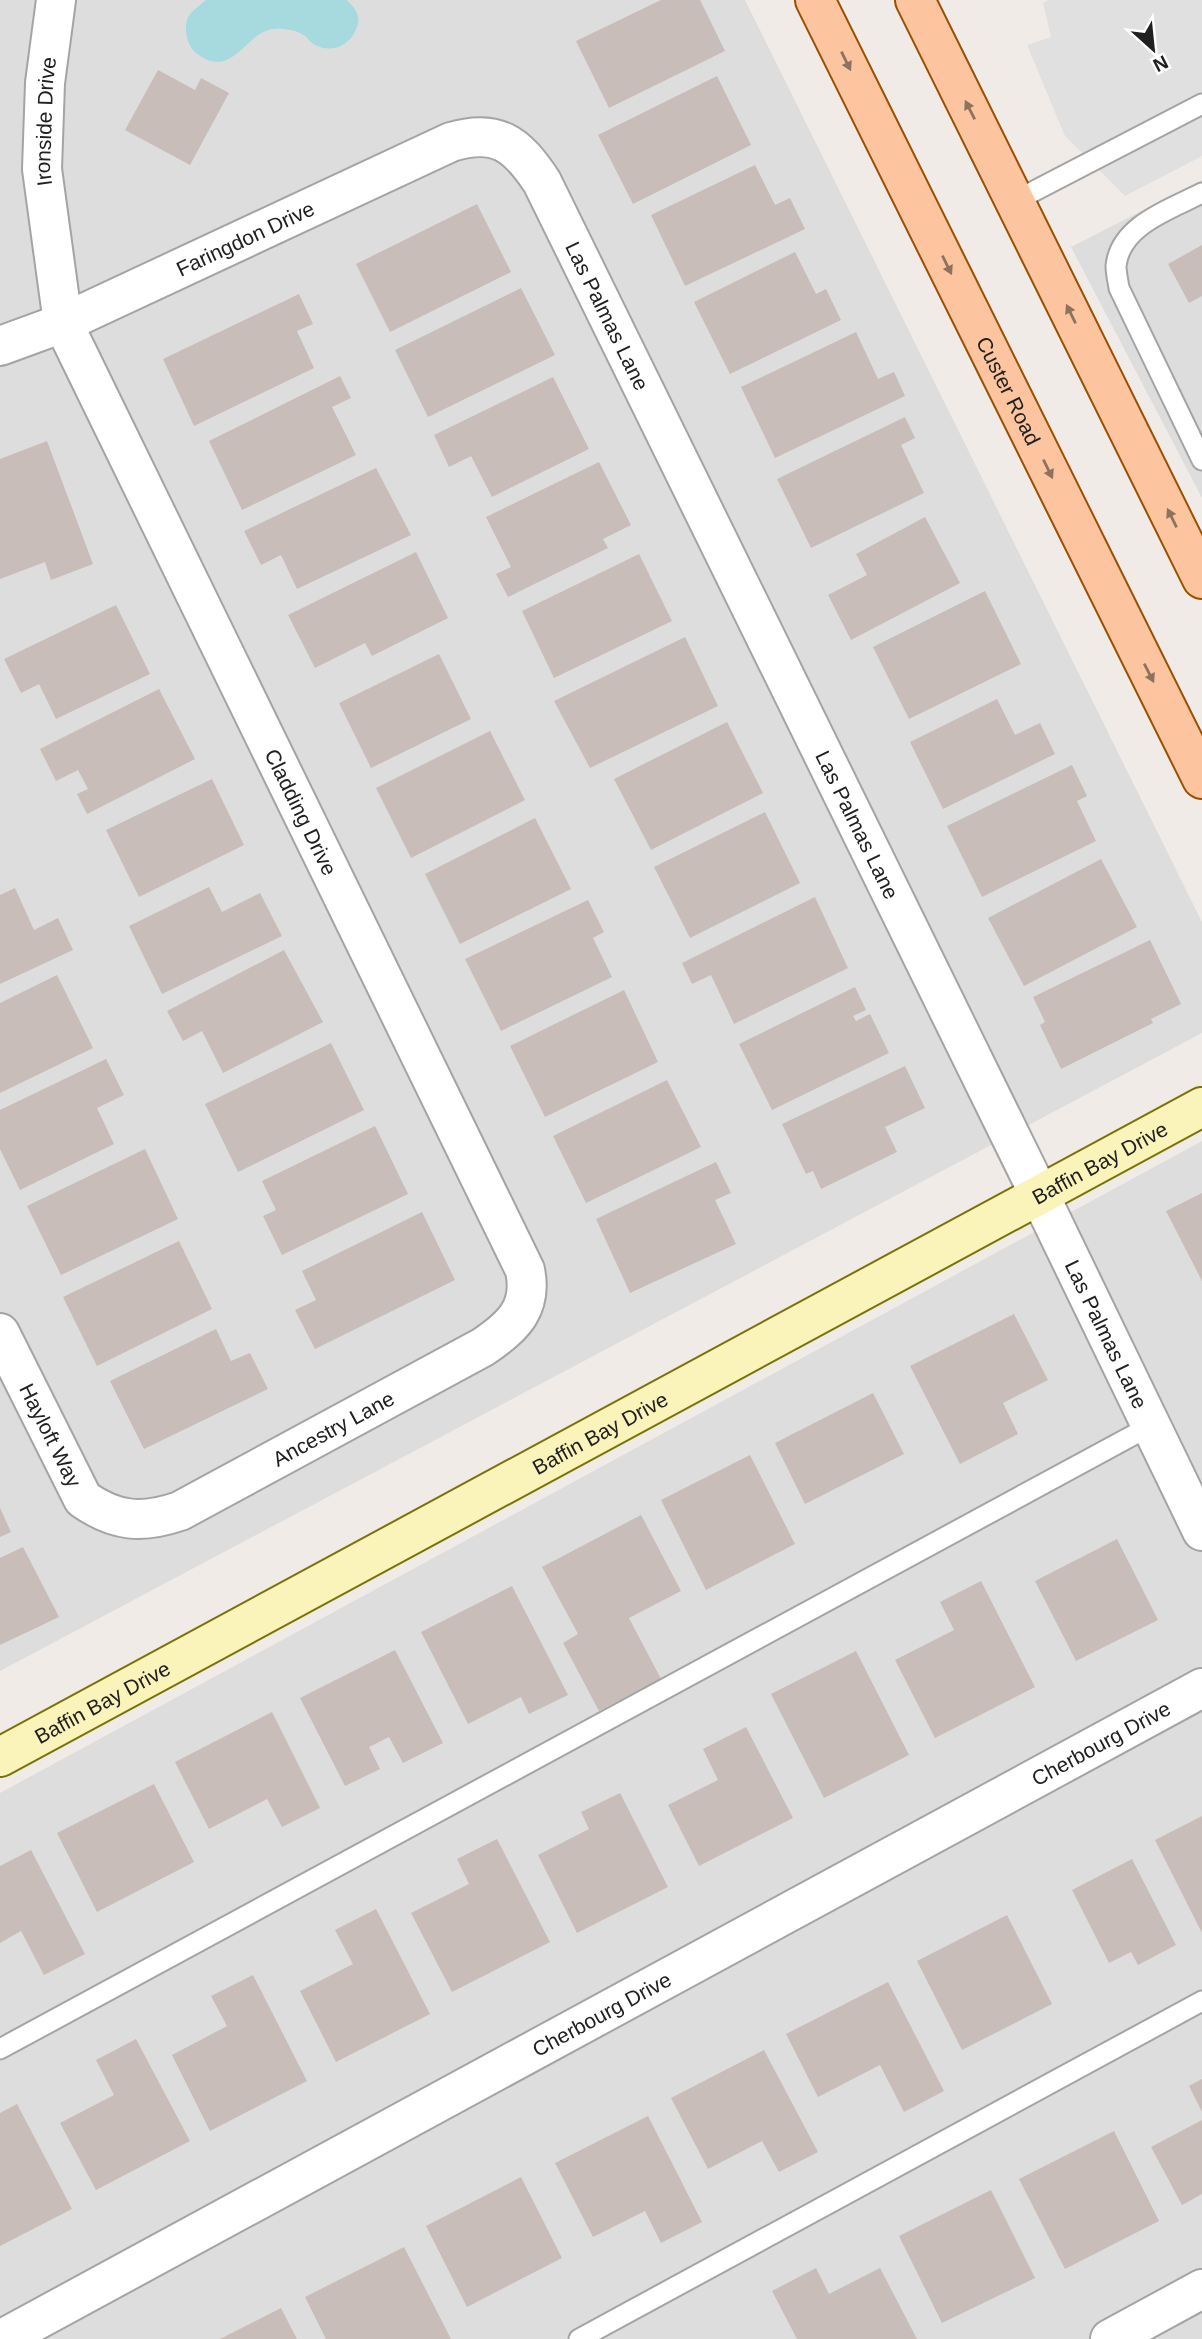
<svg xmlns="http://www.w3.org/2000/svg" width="1202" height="2339" viewBox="0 0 1202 2339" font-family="Arial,sans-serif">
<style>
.residential{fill:#dedddd}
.parking{fill:#e0e0e0}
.water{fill:#a6dade}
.building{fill:#c8bdb9}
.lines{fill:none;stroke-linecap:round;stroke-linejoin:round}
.lane-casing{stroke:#a4a4a4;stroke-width:23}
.street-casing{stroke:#a4a4a4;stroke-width:42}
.secondary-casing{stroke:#797304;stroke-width:42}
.primary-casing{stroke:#9b4f00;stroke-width:42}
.lane{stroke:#fff;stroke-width:19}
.street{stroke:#fff;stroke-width:38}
.secondary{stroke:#faf3ba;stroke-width:38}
.primary{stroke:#fcc59f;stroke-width:38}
.oneway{fill:#8e7260}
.labels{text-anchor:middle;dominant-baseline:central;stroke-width:5;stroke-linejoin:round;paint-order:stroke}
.street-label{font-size:21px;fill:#202020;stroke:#fff}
</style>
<rect width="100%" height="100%" fill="#f0ebe6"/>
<g class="residential">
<path d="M0,0h745l457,922v111l-1202,638z"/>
<path d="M1202,180v318l-131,-251z"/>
<path d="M1202,1141v1198h-1202v-546z"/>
</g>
<path class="parking" d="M1049,0h153v156l-77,40 -60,-60 -38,-91 24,-8 -8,-34z"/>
<path class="water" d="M206,0h141c7,7 13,14 11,23 -4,19 -22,31 -41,23 -5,-2 -8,-6 -12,-10 -8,-6 -21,-8 -31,-7 -28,2 -40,49 -74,27 -9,-5 -14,-16 -14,-27 -1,-15 10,-20 20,-29z"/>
<g class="building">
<path d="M661,0h39l25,51 -116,57 -33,-67z"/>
<path d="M158,70l37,20 6,-12 28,15 -39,72 -65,-35z"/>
<path d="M717,76l34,69 -118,59 -35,-69z"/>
<path d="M755,165l20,40 15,-7 15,31 -120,57 -34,-71z"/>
<path d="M477,204l34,68 -121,60 -34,-68z"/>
<path d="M1202,245v51l-13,7 -21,-39z"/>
<path d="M795,252l21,42 10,-5 15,31 -111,54 -36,-72z"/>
<path d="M521,288l34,67 -127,62 -33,-67z"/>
<path d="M299,294l14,30 -16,7 17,37 -120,58 -31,-67z"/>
<path d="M856,332l22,47 16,-7 11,24 -130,62 -34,-71z"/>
<path d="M340,376l11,22 -19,9 24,48 -114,55 -33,-69z"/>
<path d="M553,377l36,72 -97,48 -21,-41 -22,11 -15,-32z"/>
<path d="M905,417l10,21 -14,7 23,48 -113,55 -34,-69z"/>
<path d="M47,441l46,123 -42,16 -6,-18 -45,17v-120z"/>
<path d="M599,462l32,63 -28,14 5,9 -100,49 -12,-23 15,-7 -25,-50z"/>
<path d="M376,468l35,67 -114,54 -16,-34 -20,10 -17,-34z"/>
<path d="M925,517l35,66 -109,57 -23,-45 39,-20 -11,-21z"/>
<path d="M416,552l32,66 -76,38 -7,-13 -50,25 -27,-53z"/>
<path d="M639,554l33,67 -118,57 -32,-67z"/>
<path d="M985,591l36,73 -112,55 -36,-72z"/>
<path d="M116,605l34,69 -94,45 -17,-35 -18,9 -17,-34z"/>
<path d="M685,637l33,69 -128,62 -36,-67z"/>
<path d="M439,654l32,65 -100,49 -32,-65z"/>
<path d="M159,689l36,70 -108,55 -10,-20 11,-5 -10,-19 -22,11 -16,-32z"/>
<path d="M997,699l18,36 25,-12 15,31 -112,55 -33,-67z"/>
<path d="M727,722l36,71 -112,57 -37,-71z"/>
<path d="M490,731l35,69 -114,58 -35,-70z"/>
<path d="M1072,765l15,31 -10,5 19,40 -114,56 -35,-71z"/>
<path d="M212,779l32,66 -105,52 -33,-67z"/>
<path d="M765,812l35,71 -110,55 -36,-71z"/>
<path d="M535,818l36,71 -111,55 -35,-70z"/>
<path d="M1101,859l36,68 -113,59 -36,-68z"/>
<path d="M209,887l13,25 38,-19 22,43 -120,58 -33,-68z"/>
<path d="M15,888l19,42 24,-12 15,32 -73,34v-89z"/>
<path d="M815,897l33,71 -114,56 -23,-49 -19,9 -10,-21z"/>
<path d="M588,900l16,32 -11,6 19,39 -111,54 -36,-72z"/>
<path d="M1150,940l31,64 -30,15 2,4 -92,46 -21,-44 5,-3 -12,-25z"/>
<path d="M284,950l39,72 -100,51 -21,-42 -19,10 -16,-30z"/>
<path d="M57,975l36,73 -93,45v-90z"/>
<path d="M855,987l11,23 -13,6 3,5 14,-7 19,39 -117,57 -33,-66z"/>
<path d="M624,990l34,72 -113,55 -35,-71z"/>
<path d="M331,1043l33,67 -126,62 -33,-68z"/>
<path d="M106,1059l18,36 -27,13 17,36 -94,46 -20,-41v-39z"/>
<path d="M905,1066l20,42 -40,19 12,25 -76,37 -8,-18 -7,3 -24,-50z"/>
<path d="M667,1080l34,67 -115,56 -33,-67z"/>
<path d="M375,1126l33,68 -126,61 -19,-39 13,-6 -14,-29z"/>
<path d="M145,1149l33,70 -117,56 -34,-69z"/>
<path d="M716,1162l15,31 -16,7 21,44 -106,49 -34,-74z"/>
<path d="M1202,1193v88l-36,-70z"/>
<path d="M422,1212l33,68 -140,69 -20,-39 21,-10 -14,-29z"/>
<path d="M179,1241l33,68 -115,57 -34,-69z"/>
<path d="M1014,1314l34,66 -45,23 15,31 -58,30 -50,-98z"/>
<path d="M216,1329l15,32 19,-8 18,36 -124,60 -34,-68z"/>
<path d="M873,1393l31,61 -99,50 -30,-61z"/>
<path d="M750,1455l45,89 -89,46 -45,-90z"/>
<path d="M0,1508l11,24 -11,5z"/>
<path d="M641,1515l40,76 -52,27 32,61 -62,32 -36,-68 15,-9 -36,-67z"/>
<path d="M1117,1539l41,81 -82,41 -41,-80z"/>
<path d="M23,1547l36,70 -59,28v-87z"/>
<path d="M981,1581l54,106 -100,51 -40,-78 59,-30 -14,-28z"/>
<path d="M512,1586l56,109 -39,19 -8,-17 -53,27 -47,-92z"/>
<path d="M395,1650l48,93 -40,20 -14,-26 -20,10 11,22 -35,17 -45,-88z"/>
<path d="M856,1651l53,104 -85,43 -53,-104z"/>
<path d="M272,1712l48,96 -38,19 -15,-28 -58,30 -34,-67z"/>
<path d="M746,1727l47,91 -94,48 -31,-61 50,-25 -15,-31z"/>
<path d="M154,1784l40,78 -97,50 -40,-79z"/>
<path d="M620,1793l48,94 -91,46 -39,-78 51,-26 -8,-17z"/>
<path d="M1202,1816v117l-47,-93z"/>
<path d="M497,1839l53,103 -98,50 -41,-79 58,-29 -12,-25z"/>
<path d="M31,1850l54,104 -41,21 -23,-44 -21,12v-77z"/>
<path d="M1132,1859l44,86 -38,20 -7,-13 -22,11 -37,-73z"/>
<path d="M376,1909l54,105 -94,48 -36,-71 53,-27 -18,-34z"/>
<path d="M1007,1915l45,89 -90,46 -45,-89z"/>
<path d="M253,1975l54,106 -97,50 -38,-76 55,-29 -16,-30z"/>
<path d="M888,1982l56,109 -40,21 -24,-47 -62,32 -32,-63z"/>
<path d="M136,2039l54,102 -94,49 -36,-67 54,-28 -18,-35z"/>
<path d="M764,2050l54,102 -39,20 -17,-31 -54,28 -37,-71z"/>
<path d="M1202,2079v33l-13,-26z"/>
<path d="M17,2104l55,105 -72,37v-133z"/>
<path d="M648,2116l54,106 -41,21 -16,-32 -52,26 -38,-74z"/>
<path d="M1202,2120v74l-20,11 -31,-58z"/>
<path d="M1114,2131l45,90 -94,48 -46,-90z"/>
<path d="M521,2177l41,81 -95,49 -41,-81z"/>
<path d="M991,2190l44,88 -93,45 -43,-87z"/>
<path d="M404,2247l47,92h-125l-21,-42z"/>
<path d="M816,2268l13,26 51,-26 37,71h-120l-25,-48z"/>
<path d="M281,2308l16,31h-77z"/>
</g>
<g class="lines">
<g class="lane-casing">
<g id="lane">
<path d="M1202,193c-31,16 -82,32 -86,73 0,7 2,15 3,22l83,172"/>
<path d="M1015,201l187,-97"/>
<path d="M0,2049l1152,-624"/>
<path d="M579,2339l623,-338"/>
</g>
</g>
<g class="street-casing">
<g id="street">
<path id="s1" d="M0,346l63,-23 388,-181c46,-14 66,2 91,40l497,1012 163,337"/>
<path id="s2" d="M0,1333l83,166c33,23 59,25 97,12l303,-164c30,-20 50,-39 42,-77l-462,-947 -21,-154 3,-86 11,-83"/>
<path id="s3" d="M2,2339l1200,-651"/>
<path d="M1110,2339l92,-50"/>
</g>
</g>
<g class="secondary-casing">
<g id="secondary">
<path id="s4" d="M0,1757l1202,-650"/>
</g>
</g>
<g class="primary-casing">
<g id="primary">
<path id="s5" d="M815,0l387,779"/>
<path d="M915,0l287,579"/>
</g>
</g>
<use href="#lane" class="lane"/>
<use href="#street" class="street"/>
<use href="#secondary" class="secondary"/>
<use href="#primary" class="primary"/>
</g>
<defs><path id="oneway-solid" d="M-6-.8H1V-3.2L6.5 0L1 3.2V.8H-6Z" transform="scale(1.75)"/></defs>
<g class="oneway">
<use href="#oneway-solid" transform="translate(846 61) rotate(64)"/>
<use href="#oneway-solid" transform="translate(970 110) rotate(-117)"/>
<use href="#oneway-solid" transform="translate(947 265) rotate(64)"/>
<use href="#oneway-solid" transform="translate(1071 314) rotate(-116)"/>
<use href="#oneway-solid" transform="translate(1048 469) rotate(64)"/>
<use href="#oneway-solid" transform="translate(1172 518) rotate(-116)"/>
<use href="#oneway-solid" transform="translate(1149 673) rotate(63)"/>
</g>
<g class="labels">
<g class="street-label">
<text stroke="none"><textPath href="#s2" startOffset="1984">Ironside Drive</textPath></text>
<text stroke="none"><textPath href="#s1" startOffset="268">Faringdon Drive</textPath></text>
<text stroke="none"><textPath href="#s1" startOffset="754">Las Palmas Lane</textPath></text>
<text stroke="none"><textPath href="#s5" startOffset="436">Custer Road</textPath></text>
<text transform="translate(301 812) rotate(64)">Cladding Drive</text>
<text stroke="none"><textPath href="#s1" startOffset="1321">Las Palmas Lane</textPath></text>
<text stroke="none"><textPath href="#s4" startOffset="1250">Baffin Bay Drive</textPath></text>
<text stroke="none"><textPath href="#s1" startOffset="1888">Las Palmas Lane</textPath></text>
<text stroke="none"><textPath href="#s2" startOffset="462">Ancestry Lane</textPath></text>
<text stroke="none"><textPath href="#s4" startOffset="682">Baffin Bay Drive</textPath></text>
<text stroke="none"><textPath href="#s2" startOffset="114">Hayloft Way</textPath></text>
<text stroke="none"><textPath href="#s4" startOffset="116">Baffin Bay Drive</textPath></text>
<text stroke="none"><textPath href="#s3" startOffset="1250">Cherbourg Drive</textPath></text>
<text stroke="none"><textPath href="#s3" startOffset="682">Cherbourg Drive</textPath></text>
</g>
</g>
<g transform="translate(1153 49) rotate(153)" stroke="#ffffff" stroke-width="5" paint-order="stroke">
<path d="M0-5L12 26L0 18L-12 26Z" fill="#202020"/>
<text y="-10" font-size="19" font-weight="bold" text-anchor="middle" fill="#202020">N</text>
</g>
</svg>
